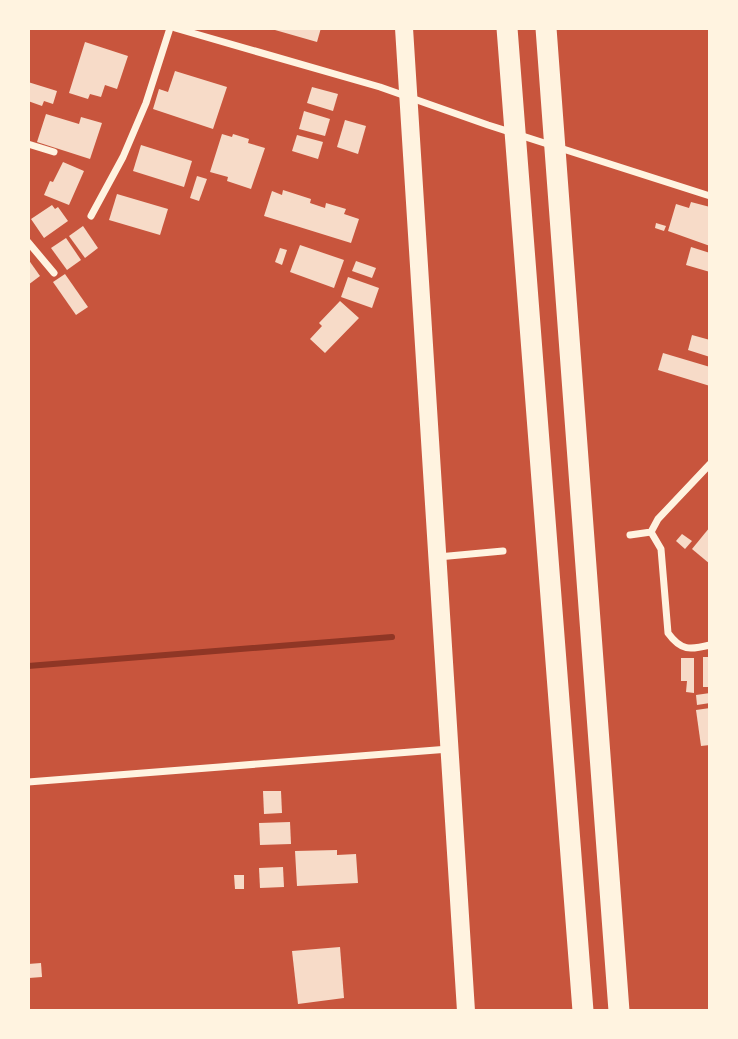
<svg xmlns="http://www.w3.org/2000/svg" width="738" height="1039" viewBox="0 0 738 1039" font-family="Commissioner,sans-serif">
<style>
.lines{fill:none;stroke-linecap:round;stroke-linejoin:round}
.stream{stroke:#8f3625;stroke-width:6}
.building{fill:#f7dbc8}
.minor{stroke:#fff3e0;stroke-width:7}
.primary{stroke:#fff3e0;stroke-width:18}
.motorway{stroke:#fff3e0;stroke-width:21}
</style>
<rect width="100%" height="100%" fill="#c8553d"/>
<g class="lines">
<path class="stream" d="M28,666l364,-29"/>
</g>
<g class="building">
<path d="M275,28h46l-4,14 -42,-12z"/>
<path d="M85,42l43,14 -11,33 -12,-4 -4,12 -11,-3 -2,5 -19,-6z"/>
<path d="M175,71l52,16 -14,42 -60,-20 6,-20 9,3z"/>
<path d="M28,82l29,9 -4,13 -9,-3 -2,5 -14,-5z"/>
<path d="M312,87l26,7 -5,17 -26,-8z"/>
<path d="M304,111l26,8 -5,17 -26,-7z"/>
<path d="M46,114l33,10 2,-7 21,6 -12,36 -53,-17z"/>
<path d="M345,120l21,6 -8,28 -21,-7z"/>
<path d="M222,134l10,3 1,-3 16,5 -1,4 17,5 -14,41 -24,-8 1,-4 -18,-5z"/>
<path d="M297,135l26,7 -5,17 -26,-8z"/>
<path d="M141,145l51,16 -8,26 -51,-16z"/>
<path d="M63,162l21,9 -15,34 -25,-10 6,-14 3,1z"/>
<path d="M197,176l10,3 -8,22 -9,-3z"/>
<path d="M283,190l28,9 -1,4 15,5 1,-5 20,6 -2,5 15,5 -8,24 -87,-27 8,-25 10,4z"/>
<path d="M117,194l51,15 -8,26 -51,-15z"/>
<path d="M691,202l19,5v39l-42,-15 8,-27 13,4z"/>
<path d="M52,205l3,4 3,-2 10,14 -24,17 -13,-19z"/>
<path d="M656,223l10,3 -2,5 -9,-3z"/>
<path d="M83,226l15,22 -13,10 -16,-22z"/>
<path d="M66,238l15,22 -14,10 -16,-22z"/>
<path d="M300,245l44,15 -10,28 -44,-16z"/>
<path d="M691,247l19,6v19l-24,-7z"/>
<path d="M280,248l7,2 -5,15 -7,-3z"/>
<path d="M28,259l12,17 -12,9z"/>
<path d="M356,261l20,7 -4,10 -20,-7z"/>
<path d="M65,274l23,33 -12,8 -23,-33z"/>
<path d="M348,277l31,11 -7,20 -31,-11z"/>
<path d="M340,301l19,17 -34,35 -15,-14 12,-13 -3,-3z"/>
<path d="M692,335l18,5v17l-22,-7z"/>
<path d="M663,353l47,14v19l-52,-16z"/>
<path d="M710,527v37l-18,-15z"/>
<path d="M682,534l10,7 -7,8 -9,-8z"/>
<rect x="703" y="657" width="7" height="30"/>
<path d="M681,658h13v35l-8,-1 1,-11h-6z"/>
<path d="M710,693v10l-13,2 -1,-10z"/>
<path d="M710,708v37l-9,1 -5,-36z"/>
<path d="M263,791h18l1,22 -18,1z"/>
<path d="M290,822l1,22 -31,1 -1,-22z"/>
<path d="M337,850v5l19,-1 2,29 -61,3 -2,-35z"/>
<path d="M283,867l1,20 -24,1 -1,-20z"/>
<path d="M234,875h10v14h-9z"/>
<path d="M340,947l4,51 -46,6 -6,-53z"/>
<path d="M41,963l1,14 -13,1 -1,-14z"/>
</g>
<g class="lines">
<g class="minor">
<path d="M175,28l205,59 108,38 222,71"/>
<path d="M28,144l26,8"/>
<path d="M91,216l32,-59 23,-54 24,-75"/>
<path d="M28,242l26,31"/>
<path d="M651,532l10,17 7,84c13,18 22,17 42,12"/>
<path d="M630,535l21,-3 7,-13 52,-55"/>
<path d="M438,557l65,-6"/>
<path d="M28,782l421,-33"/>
</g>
<path class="primary" d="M404,28l62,983"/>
<g class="motorway">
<path d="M507,28l76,983"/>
<path d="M546,28l73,983"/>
</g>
</g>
<rect width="738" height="1039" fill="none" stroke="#fff3e0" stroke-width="60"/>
</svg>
